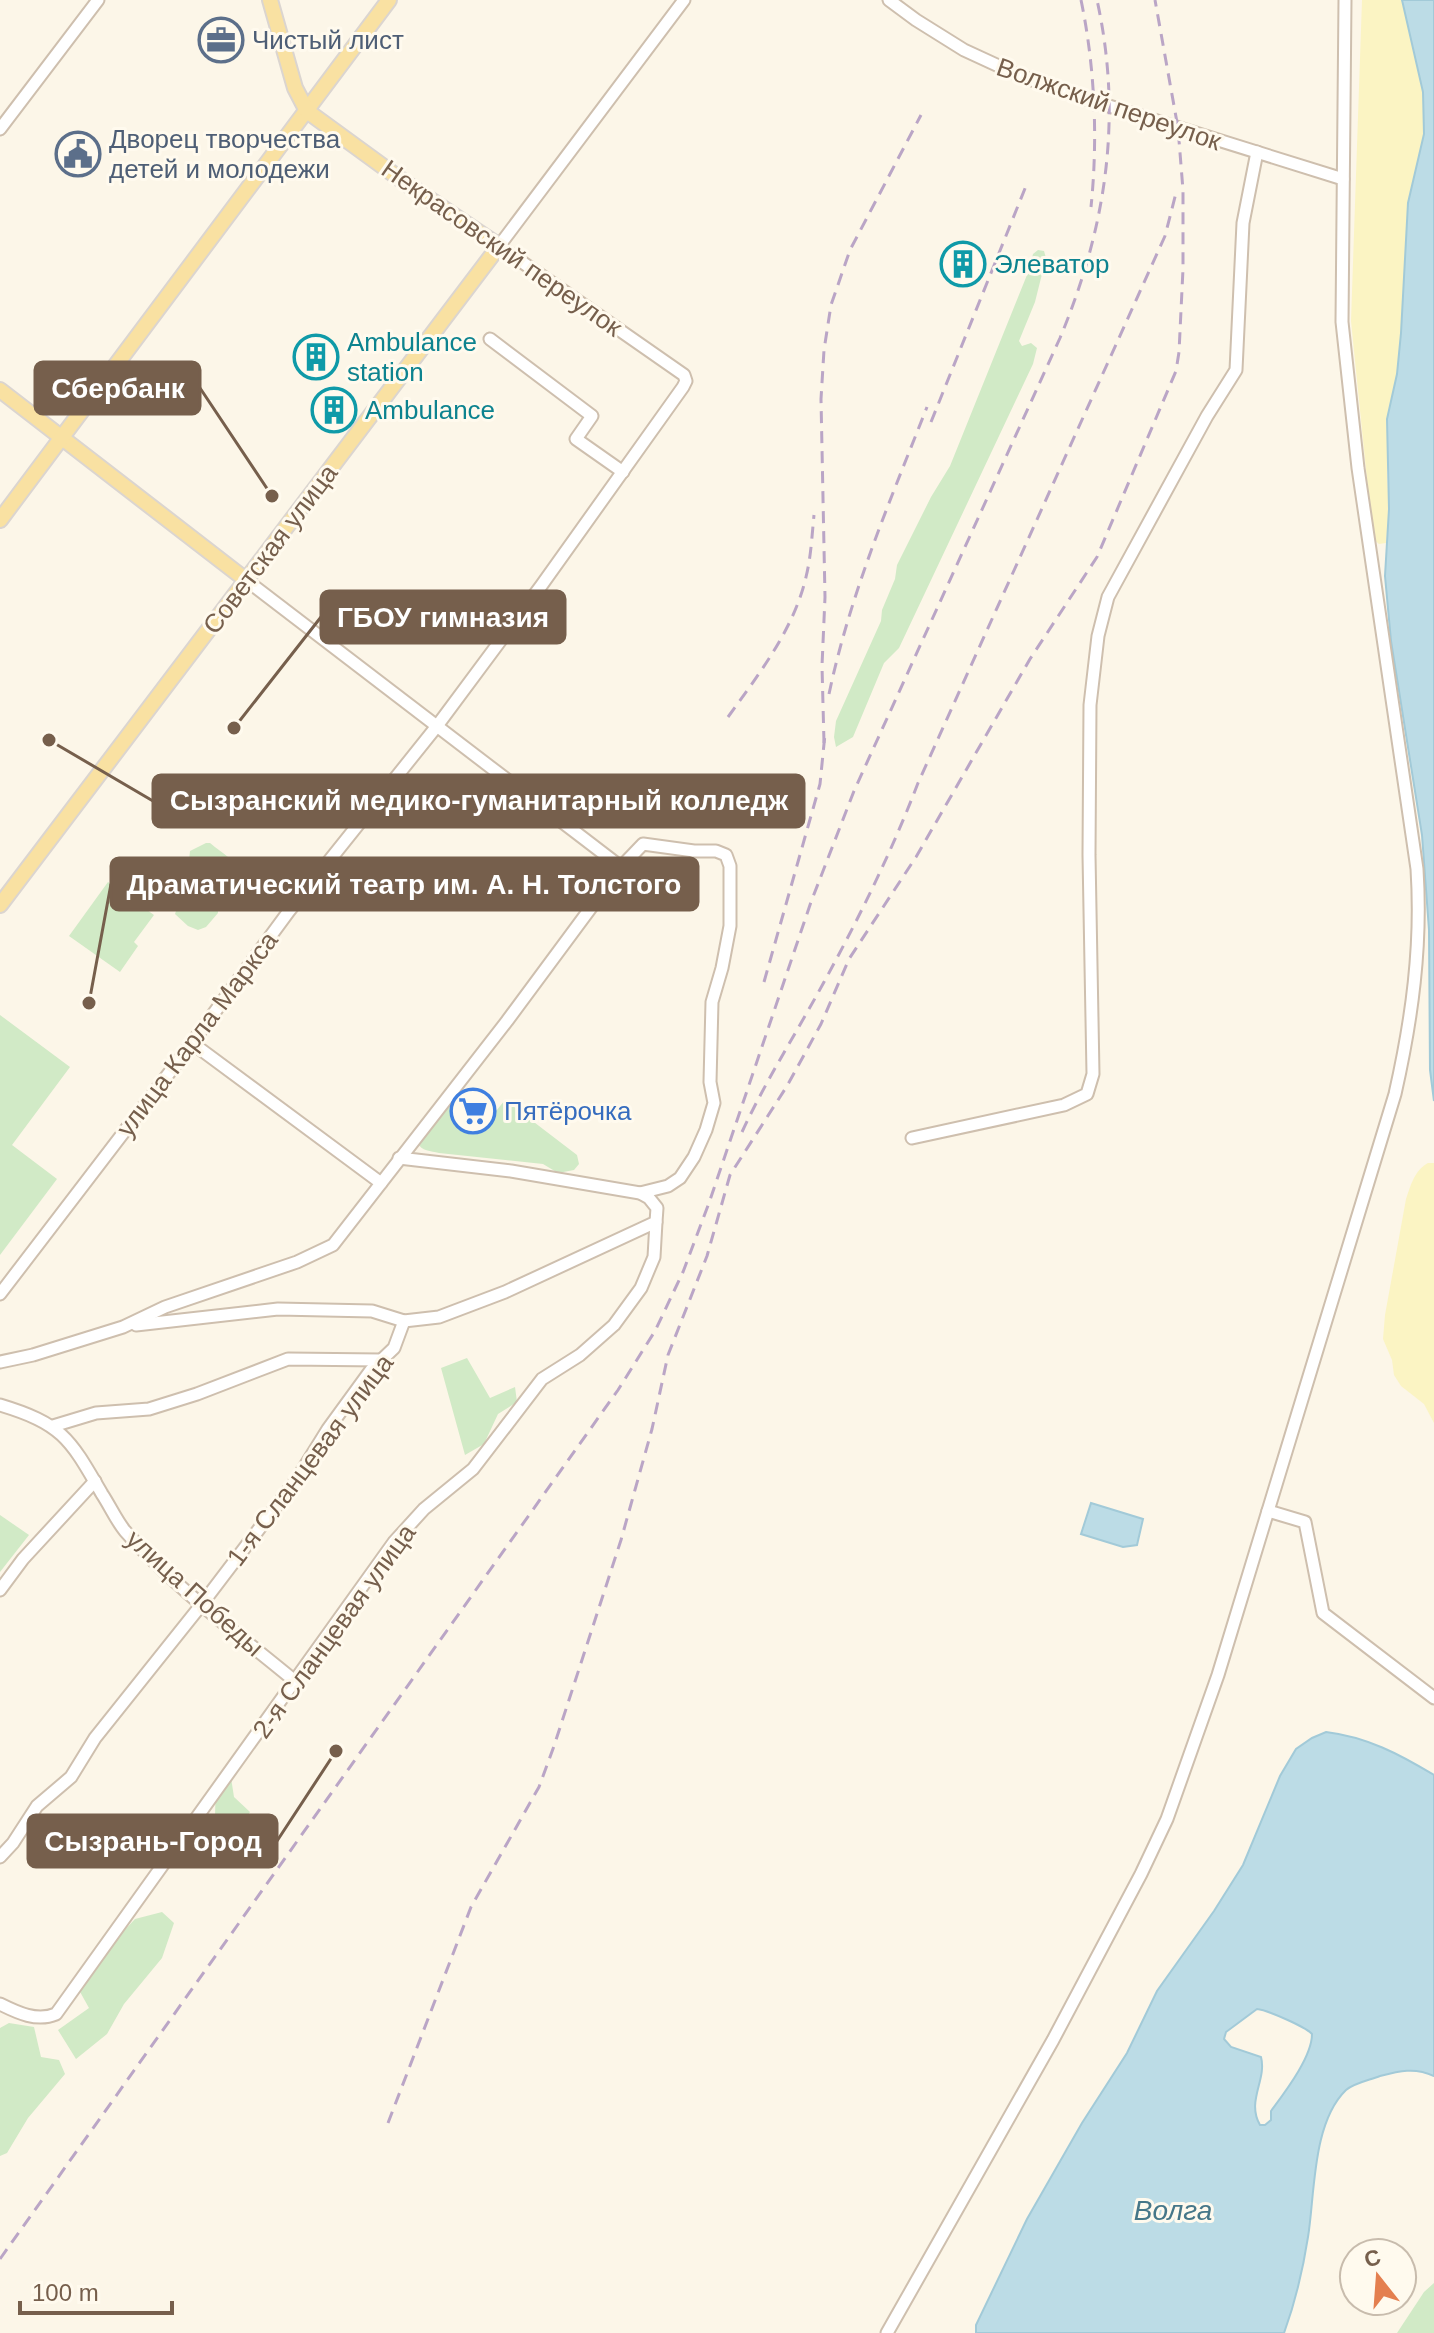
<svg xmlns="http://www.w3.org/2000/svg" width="1434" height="2333" viewBox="0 0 1434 2333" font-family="Arial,sans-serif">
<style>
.green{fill:#d1eac6}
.sand{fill:#fbf4c3}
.water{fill:#bcdce6;stroke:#a2cad8;stroke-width:2;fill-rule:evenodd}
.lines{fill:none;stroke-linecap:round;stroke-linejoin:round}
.minor-casing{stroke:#cebfae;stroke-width:15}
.major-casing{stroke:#dbd5d0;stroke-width:18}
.minor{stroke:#fff;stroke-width:11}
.major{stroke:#f9e1a2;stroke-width:14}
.rail{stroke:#baa5c6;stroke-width:3;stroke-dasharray:12 8;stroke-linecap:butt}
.labels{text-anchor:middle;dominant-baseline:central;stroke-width:6;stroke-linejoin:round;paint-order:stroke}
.service-label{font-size:26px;fill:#4e5e75;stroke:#fffaee;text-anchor:start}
.street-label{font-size:26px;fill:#765f4c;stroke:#fffaee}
.culture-label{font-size:26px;fill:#0d838f;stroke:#fffaee;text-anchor:start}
.shop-label{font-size:26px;fill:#366cbe;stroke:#fffaee;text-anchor:start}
.water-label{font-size:28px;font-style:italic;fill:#467789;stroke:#fffaee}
.leader{fill:none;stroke:#765f4c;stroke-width:3}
.callout-dot{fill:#765f4c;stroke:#fffaee;stroke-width:3}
.callout{fill:#765f4c;stroke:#765f4c;stroke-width:3}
.callout-label{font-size:28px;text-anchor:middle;font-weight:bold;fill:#fff}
</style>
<rect width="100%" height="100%" fill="#fcf6e8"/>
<g class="green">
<path d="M1038,250l6,1 2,7 -11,44 -16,39 3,5 9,-3 6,5 -4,16 -134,284 -15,15 -31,74 -17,10 -2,-10 2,-16 45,-100 1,-11 13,-31 2,-14 34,-68 19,-31 79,-196 4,-16z"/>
<path d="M206,843h4c12,10 26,18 35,31l-2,6 -9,2 1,9 -3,4 -8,-4 -6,-10 -3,1 3,9 -2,2 -13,-5 2,-14 10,-5 7,4 2,-3 -4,-5 -12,-5 -3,1 2,6 -5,4 -13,-10 1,-10z"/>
<path d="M108,882l46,33 -20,27 4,4 -18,26 -51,-36z"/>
<path d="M198,896l20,14v3l-12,14 -8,3 -10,-4 -13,-12 2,-6 17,-5z"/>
<path d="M0,1015l70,52 -58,78 45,34 -57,76z"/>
<path d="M505,1100l72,55 2,9 -5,6 -16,3 -15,-9 -104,-11c-8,-2 -18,-2 -21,-10l31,-41 34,25z"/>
<path d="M467,1358l23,40 25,-11 2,15 -19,12 -14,30 -19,11 -24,-87z"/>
<path d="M0,1515l29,20 -29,37z"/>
<path d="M229,1765l5,32 16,15 -17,27 -18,-23 1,-37z"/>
<path d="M162,1912l12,11 -12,35 -38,46 -17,30 -31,25 -18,-29 31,-22 -10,-18 27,-40 29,-31z"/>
<path d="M9,2023l25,4 7,30 18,3 6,14 -37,44 -21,35 -7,3v-128z"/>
<path d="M1434,2283v50h-37l27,-41z"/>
</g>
<g class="sand">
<path d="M1362,0h40l21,92 1,42 -16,69 -7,130 -14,141 2,35 -3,34 -7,1 -6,-5 -22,-218z"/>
<path d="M1428,1163h6v260l-10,-19 -23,-18 -7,-11 -2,-15 -9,-21 2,-24 21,-116c5,-14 8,-28 22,-36z"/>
</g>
<g class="water">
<path d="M1402,0h32v1101l-4,-31 -1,-140 -7,-95 -31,-194 -6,-65 4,-67 -2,-90 10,-45 4,-41 7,-130 16,-69 -1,-42z"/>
<path d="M1091,1503l52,16 -6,26 -14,2 -42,-13z"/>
<path d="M1326,1732c41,5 73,22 108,43v301c-19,-9 -35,-5 -54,0 -10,4 -26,7 -34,14 -34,33 -31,104 -38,147 -5,32 -13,66 -24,96h-308v-8l51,-106 55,-96 45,-70 30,-62 57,-80 29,-46 37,-89 16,-27 16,-11zM1257,2009c10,1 49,18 55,25 0,23 -27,58 -41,77v9l-6,5h-5c-14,-24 7,-45 1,-68l-30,-10 -7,-8 2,-7z"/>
</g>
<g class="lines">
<g class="minor-casing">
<g id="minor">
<path d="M889,0l27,20 48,30 52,24 48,18 279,87"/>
<path d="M0,129l98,-129"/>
<path d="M490,339l102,77 -16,23 47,33"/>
<path d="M246,580l375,287"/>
<path d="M192,1043l189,140"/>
<path d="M912,1138l152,-33 23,-11 6,-20 -4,-219 1,-150 8,-69 10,-39 99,-181 29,-46 7,-147 14,-71"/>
<path d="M0,1294l189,-247 100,-136 148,-185 104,-140 142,-199 3,-6 -2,-6 -185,-129 185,-246"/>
<path d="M136,1325l142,-16 94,2 32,10 35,-4 66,-25 151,-70 1,-14 -8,-10 -9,-5 -129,-22 -112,-13"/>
<path d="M0,1362l33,-7 90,-28 42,-20 132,-45 36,-17 174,-224 114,-154 22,-23 51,7h22l10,4 4,11v60l-8,42 -10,34 -2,80 4,21 -8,27 -12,27 -14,21 -12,8 -28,7"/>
<path d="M0,1405c63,19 70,34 102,89 8,12 14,26 23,37 50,57 113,103 171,151"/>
<path d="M53,1426l43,-13 53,-4 48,-15 91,-35 93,1"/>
<path d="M1268,1511l37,11 18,91 111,85"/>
<path d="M0,1590l23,-31 72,-78"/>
<path d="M0,1857l13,-14 24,-37 34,-29 24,-39 107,-134 95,-125 31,-50 43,-59 23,-22 10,-27"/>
<path d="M0,2004c18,9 37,18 56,10l338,-472 30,-33 49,-40 69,-90 38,-24 34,-30 27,-37 13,-31 2,-35"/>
<path d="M887,2333l166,-293 88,-166 26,-55 51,-144 177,-581c17,-75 27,-148 22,-225l-59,-401 -16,-146 3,-322"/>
</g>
</g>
<g class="major-casing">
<g id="major">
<path d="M0,390l246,190"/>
<path d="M0,520l389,-520"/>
<path d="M0,905l499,-659 -92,-62 -100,-73 -12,-23 -25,-88"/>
</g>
</g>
<use href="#minor" class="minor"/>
<use href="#major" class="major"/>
<g class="rail">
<path d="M1081,0c14,67 17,139 10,207"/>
<path d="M931,422l97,-241"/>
<path d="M829,694c21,-100 61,-193 98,-287"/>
<path d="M728,717c31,-43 66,-88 78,-140 5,-20 6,-42 8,-62"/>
<path d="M824,743l-2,-77 3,-69 -4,-198 3,-49 7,-45 19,-55 71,-135"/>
<path d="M764,982l56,-198 5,-50"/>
<path d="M742,1132c24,-52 55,-100 82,-150 35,-64 68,-131 94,-199l247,-547 11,-43"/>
<path d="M388,2123l83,-216 68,-120 15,-41 67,-206 31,-111 16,-74 39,-99 23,-81 57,-89 34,-62 28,-65 67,-102 114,-198 67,-102 79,-186 3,-19 4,-83v-79l-5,-62 -23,-128"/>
<path d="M0,2259l618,-869 37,-59 28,-59 26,-69 102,-301 43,-111 206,-453c46,-110 63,-220 37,-338"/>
</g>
</g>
<defs>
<g id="office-ring" transform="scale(2.3)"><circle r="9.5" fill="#fffaee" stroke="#5c6f8a" stroke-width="1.5"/><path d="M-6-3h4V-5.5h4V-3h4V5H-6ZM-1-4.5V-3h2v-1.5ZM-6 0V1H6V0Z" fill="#5c6f8a"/></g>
<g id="civic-ring" transform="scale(2.3)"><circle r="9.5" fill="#fffaee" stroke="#5c6f8a" stroke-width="1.5"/><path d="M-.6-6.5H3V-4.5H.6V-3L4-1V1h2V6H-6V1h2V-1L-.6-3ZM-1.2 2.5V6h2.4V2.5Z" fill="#5c6f8a"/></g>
<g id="building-ring" transform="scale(2.3)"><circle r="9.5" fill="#fffaee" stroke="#0f9aa8" stroke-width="1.5"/><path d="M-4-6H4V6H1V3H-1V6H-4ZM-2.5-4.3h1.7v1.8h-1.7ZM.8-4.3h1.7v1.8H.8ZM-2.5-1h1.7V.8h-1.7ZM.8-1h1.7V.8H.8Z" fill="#0f9aa8"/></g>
<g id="supermarket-ring" transform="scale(2.3)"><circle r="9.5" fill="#fffaee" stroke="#3f7fe0" stroke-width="1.5"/><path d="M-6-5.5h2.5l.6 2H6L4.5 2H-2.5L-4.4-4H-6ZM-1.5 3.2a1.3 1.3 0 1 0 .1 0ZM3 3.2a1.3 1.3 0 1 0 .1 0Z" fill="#3f7fe0"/></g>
</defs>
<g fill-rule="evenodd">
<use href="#office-ring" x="221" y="40"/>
<use href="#civic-ring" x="78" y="154"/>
<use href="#building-ring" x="963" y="264"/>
<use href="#building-ring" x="316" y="357"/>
<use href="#building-ring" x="334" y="410"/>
<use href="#supermarket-ring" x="473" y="1111"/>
</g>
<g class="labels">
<g class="service-label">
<text x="252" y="40">Чистый лист</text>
<text x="109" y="139">Дворец творчества<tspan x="109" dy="30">детей и молодежи</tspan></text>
</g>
<g class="street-label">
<text transform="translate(1109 104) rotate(19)">Волжский переулок</text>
<text transform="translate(502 248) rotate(35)">Некрасовский переулок</text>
<text transform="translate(270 549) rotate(-53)">Советская улица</text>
<text transform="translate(197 1034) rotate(-53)">улица Карла Маркса</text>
<text transform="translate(310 1460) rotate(-53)">1-я Сланцевая улица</text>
<text transform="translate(195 1593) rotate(42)">улица Победы</text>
<text transform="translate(334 1631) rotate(-54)">2-я Сланцевая улица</text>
</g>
<g class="culture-label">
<text x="994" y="264">Элеватор</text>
<text x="347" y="342">Ambulance<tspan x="347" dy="30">station</tspan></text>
<text x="365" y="410">Ambulance</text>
</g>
<g class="shop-label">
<text x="504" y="1111">Пятёрочка</text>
</g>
<g class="water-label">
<text x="1173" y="2210">Волга</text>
</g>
</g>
<path class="leader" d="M272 496L200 388M234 728L321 617M49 740L153 801M89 1003L111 884M336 1751L277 1841"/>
<g class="callout-dot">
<circle cx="272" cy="496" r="8"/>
<circle cx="234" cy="728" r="8"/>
<circle cx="49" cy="740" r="8"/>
<circle cx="89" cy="1003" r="8"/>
<circle cx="336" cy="1751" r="8"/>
</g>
<g class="callout">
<rect x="35" y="362" width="165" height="52" rx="8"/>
<rect x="321" y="591" width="244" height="52" rx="8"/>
<rect x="153" y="775" width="651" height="52" rx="8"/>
<rect x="111" y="858" width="587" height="52" rx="8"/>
<rect x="28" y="1815" width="249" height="52" rx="8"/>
</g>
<g class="callout-label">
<text x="118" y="398">Сбербанк</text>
<text x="443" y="627">ГБОУ гимназия</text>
<text x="479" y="810">Сызранский медико-гуманитарный колледж</text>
<text x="404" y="894">Драматический театр им. А. Н. Толстого</text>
<text x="153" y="1851">Сызрань-Город</text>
</g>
<g transform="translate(1378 2277) rotate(343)"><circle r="38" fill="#fffaee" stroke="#c8bcad" stroke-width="2"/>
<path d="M0-6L14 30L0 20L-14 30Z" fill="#e47f4f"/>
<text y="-12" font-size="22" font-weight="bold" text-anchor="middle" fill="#765f4c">С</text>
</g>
<path d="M20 2301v12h152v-12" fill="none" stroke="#765f4c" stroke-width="4"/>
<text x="32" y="2301" font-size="24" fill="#765f4c" stroke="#fffaee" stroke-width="6" paint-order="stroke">100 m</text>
</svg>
